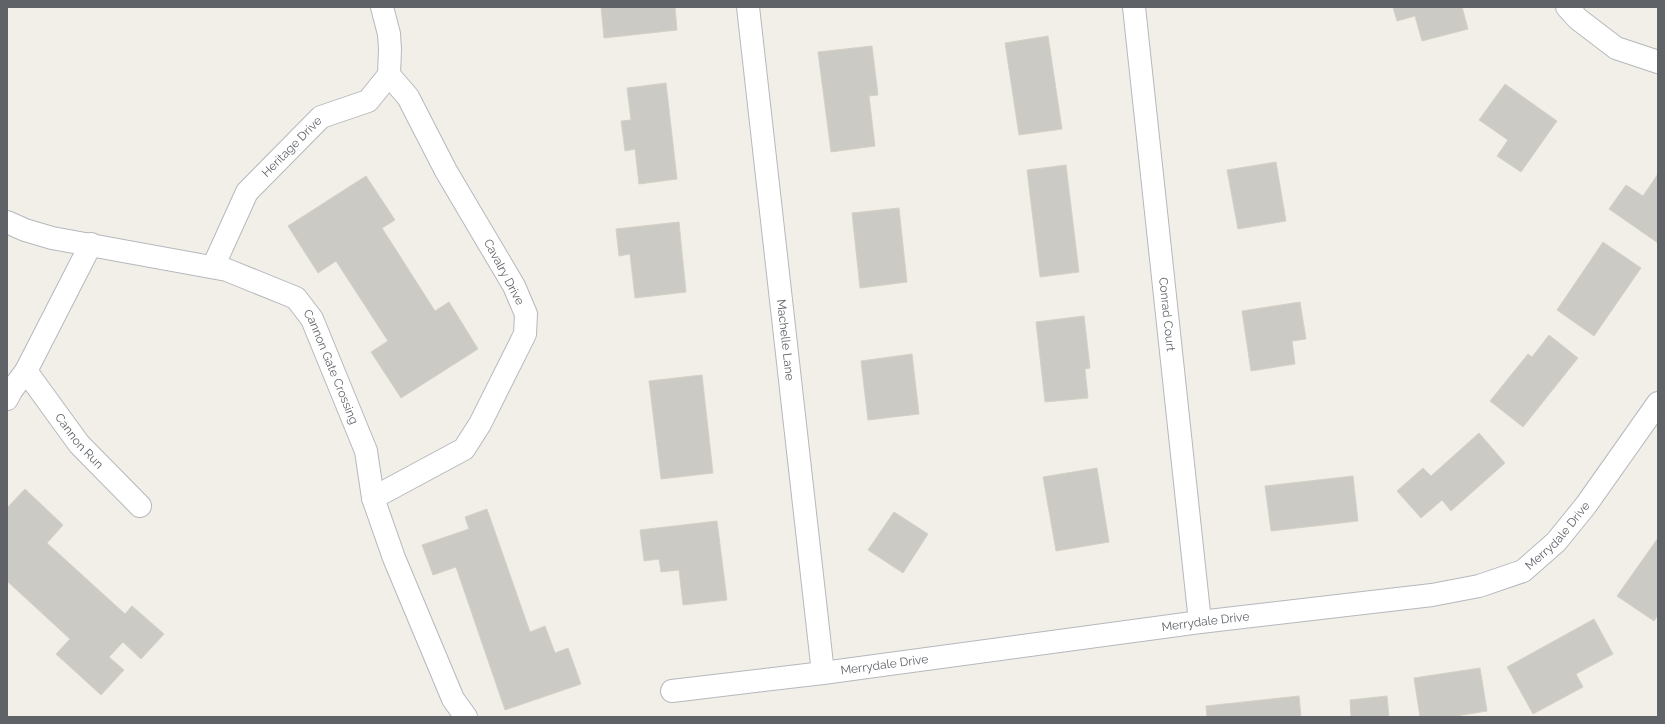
<svg xmlns="http://www.w3.org/2000/svg" width="1665" height="724" viewBox="0 0 1665 724" font-family="Raleway,sans-serif">
<style>
.building{fill:#cccac5;stroke:#d6d1c6}
.lines{fill:none;stroke-linecap:round;stroke-linejoin:round}
.minor-casing{stroke:#b5b8bc;stroke-width:24}
.minor{stroke:#fff;stroke-width:22}
.labels{text-anchor:middle;dominant-baseline:central;stroke-width:3.5;stroke-linejoin:round;paint-order:stroke}
.street-label{font-size:12px;fill:#5f6368;stroke:#fff}
</style>
<rect width="100%" height="100%" fill="#f1efe8"/>
<g class="building">
<path d="M601,7h74l2,23 -73,8z"/>
<path d="M1393,7h69l6,22 -46,12 -7,-25 -18,5z"/>
<path d="M1048,36l14,93 -43,6 -14,-92z"/>
<path d="M872,46l6,49 -9,1 6,50 -44,6 -13,-100z"/>
<path d="M666,83l11,96 -38,5 -4,-35 -10,2 -4,-30 10,-1 -4,-32z"/>
<path d="M1505,84l52,37 -36,51 -24,-16 11,-16 -29,-20z"/>
<path d="M1276,162l10,59 -48,8 -11,-59z"/>
<path d="M1066,165l13,107 -39,5 -13,-107z"/>
<path d="M1658,174v69l-49,-34 17,-24 17,11z"/>
<path d="M366,176l29,44 -13,8 53,83 14,-9 29,47 -77,49 -30,-46 17,-11 -52,-80 -18,12 -30,-47z"/>
<path d="M899,208l8,74 -47,6 -8,-75z"/>
<path d="M679,222l7,70 -51,6 -5,-44 -11,2 -3,-27z"/>
<path d="M1603,242l38,26 -47,68 -37,-26z"/>
<path d="M1300,302l6,37 -14,2 3,23 -44,7 -9,-60z"/>
<path d="M1084,316l6,52 -5,1 3,29 -43,4 -9,-80z"/>
<path d="M1549,335l29,23 -55,69 -33,-26 38,-47 4,3z"/>
<path d="M912,354l7,60 -51,6 -7,-59z"/>
<path d="M702,375l11,98 -52,6 -12,-98z"/>
<path d="M1479,433l26,30 -54,48 -9,-11 -21,18 -24,-27 26,-23 8,8z"/>
<path d="M1097,468l12,74 -53,9 -13,-74z"/>
<path d="M1353,476l5,45 -87,10 -6,-45z"/>
<path d="M25,489l38,36 -16,18 78,71 7,-8 32,28 -23,25 -18,-17 -14,15 15,13 -23,25 -45,-41 14,-15 -63,-58v-73z"/>
<path d="M487,509l43,123 15,-6 10,27 13,-5 13,36 -76,26 -49,-143 -23,8 -11,-30 47,-16 -4,-12z"/>
<path d="M894,512l34,22 -25,39 -35,-23z"/>
<path d="M717,521l10,79 -44,5 -4,-35 -18,2 -2,-13 -15,2 -4,-31z"/>
<path d="M1658,538v77l-4,6 -37,-25z"/>
<path d="M1594,619l19,35 -37,20 7,13 -50,27 -26,-47z"/>
<path d="M1480,668l7,43 -37,6h-30l-6,-39z"/>
<path d="M1299,696l2,21h-94l-1,-11z"/>
<path d="M1387,696l2,21h-38l-1,-17z"/>
</g>
<g class="lines">
<g class="minor-casing">
<g id="minor">
<path id="s1" d="M748,7l75,666"/>
<path id="s2" d="M1134,7l66,615"/>
<path d="M1567,7l11,12 38,29 42,14"/>
<path id="s3" d="M7,222l18,8 27,8 175,32 69,28 16,21 54,132 7,47 21,60 59,141 13,18"/>
<path id="s4" d="M213,267l34,-75 74,-75 47,-16 21,-26 1,-26 -1,-15 -7,-27"/>
<path id="s5" d="M26,371l53,73 61,62"/>
<path d="M7,399l4,-8 15,-20 65,-127"/>
<path d="M373,498l91,-49 16,-25 45,-90 1,-20 -12,-28 -68,-115 -38,-74 -19,-22"/>
<path id="s6" d="M672,691l151,-18 377,-51 232,-27 47,-9 44,-15 33,-29 30,-37 72,-102"/>
</g>
</g>
<use href="#minor" class="minor"/>
</g>
<g class="labels">
<g class="street-label">
<text stroke="none"><textPath href="#s4" startOffset="146">Heritage Drive</textPath></text>
<text transform="translate(504 272) rotate(62)">Cavalry Drive</text>
<text stroke="none"><textPath href="#s2" startOffset="309">Conrad Court</textPath></text>
<text stroke="none"><textPath href="#s1" startOffset="335">Machelle Lane</textPath></text>
<text stroke="none"><textPath href="#s3" startOffset="378">Cannon Gate Crossing</textPath></text>
<text stroke="none"><textPath href="#s5" startOffset="88">Cannon Run</textPath></text>
<text stroke="none"><textPath href="#s6" startOffset="910">Merrydale Drive</textPath></text>
<text stroke="none"><textPath href="#s6" startOffset="538">Merrydale Drive</textPath></text>
<text stroke="none"><textPath href="#s6" startOffset="214">Merrydale Drive</textPath></text>
</g>
</g>
<rect width="1665" height="724" fill="none" stroke="#5f6368" stroke-width="16"/>
</svg>
